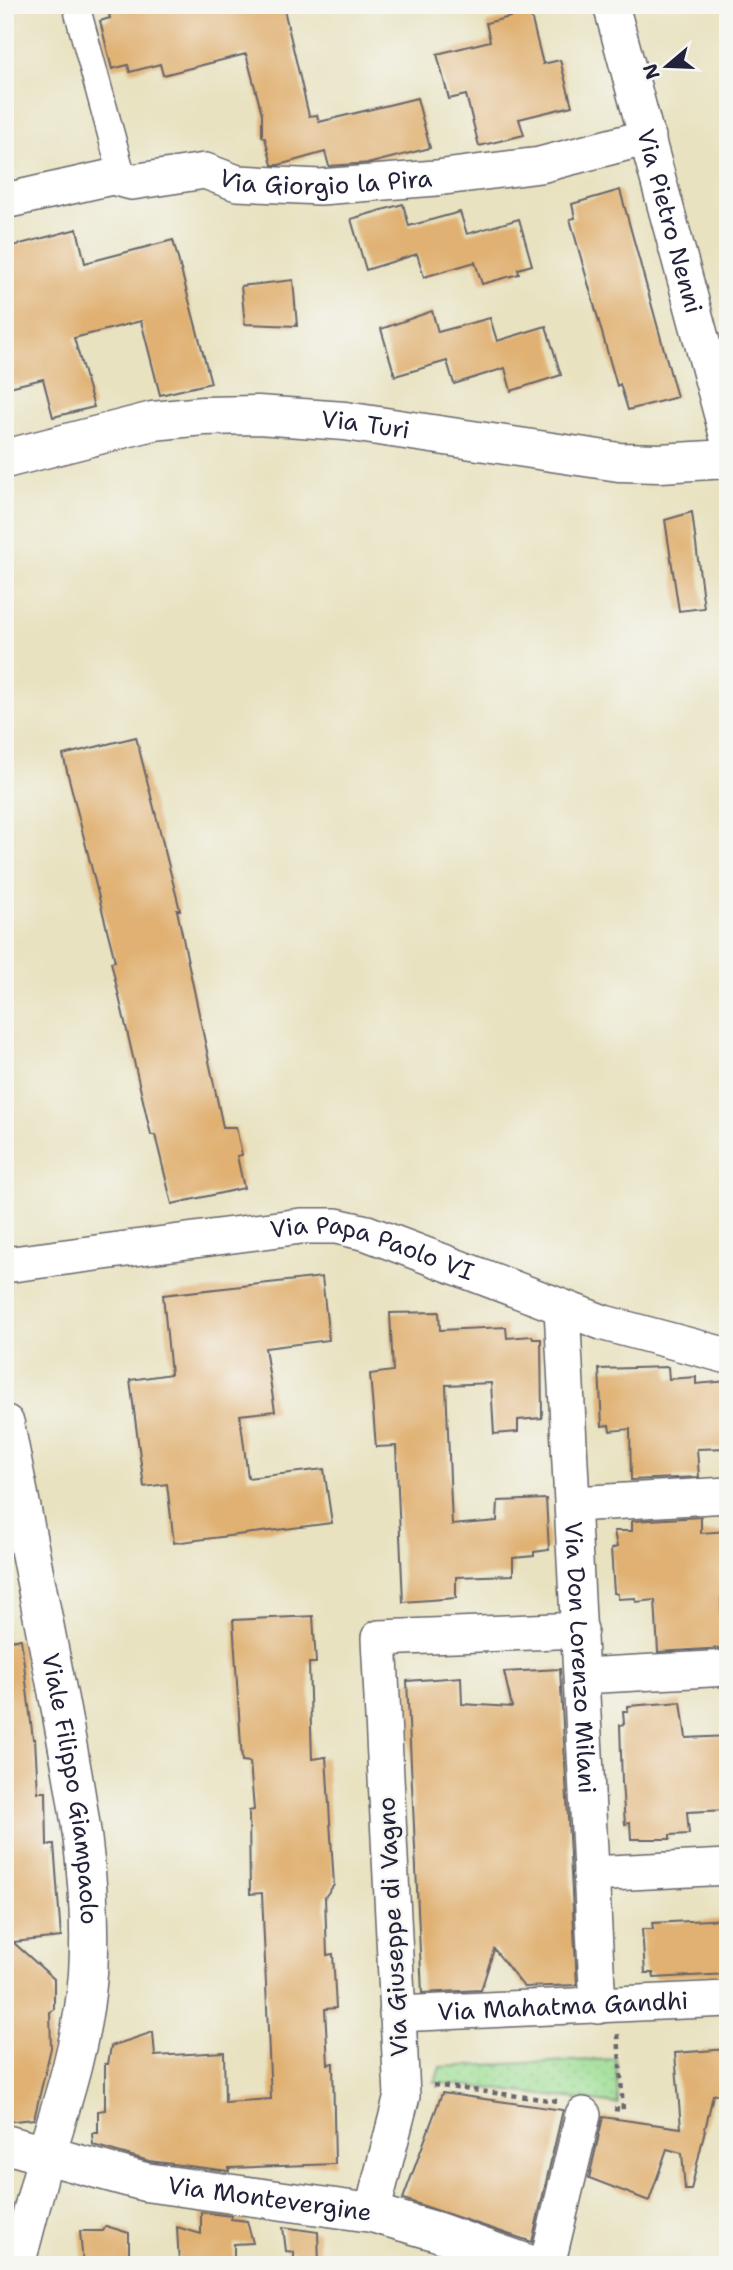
<svg xmlns="http://www.w3.org/2000/svg" width="733" height="2270" viewBox="0 0 733 2270" font-family="'Shantell Sans',sans-serif">
<style>
.park{fill:url(#park-dots);stroke:#608068;stroke-width:2}
.building{fill:#e0b172}
.lines{fill:none;stroke-linecap:round;stroke-linejoin:round}
.pedestrian-casing{stroke:#67656a;stroke-width:29}
.minor-casing{stroke:#67656a;stroke-width:38}
.tertiary-casing{stroke:#67656a;stroke-width:41}
.path{stroke:#67656a;stroke-width:4.5;stroke-dasharray:5 5;stroke-linecap:butt}
.pedestrian{stroke:#fff;stroke-width:26}
.minor{stroke:#fff;stroke-width:35}
.tertiary{stroke:#fff;stroke-width:38}
.labels{text-anchor:middle;dominant-baseline:central;stroke-width:5;stroke-linejoin:round;paint-order:stroke}
.street-label{font-size:24px;fill:#22223b;stroke:#f6f6f2}
</style>
<defs>
<pattern id="park-dots" width="8" height="8" patternUnits="userSpaceOnUse" patternTransform="scale(1.75)"><rect width="8" height="8" fill="#9ede94"/><path d="M2 2h.1M6 6h.1" fill="none" stroke="#88be80" stroke-width="1.8" stroke-linecap="round"/></pattern>
</defs>
<rect width="100%" height="100%" fill="#f6f6f2"/>
<filter id="ink" filterUnits="userSpaceOnUse"><feTurbulence type="fractalNoise" baseFrequency=".0143" numOctaves="2"/><feDisplacementMap in="SourceGraphic" scale="14" xChannelSelector="R" yChannelSelector="G"/><feConvolveMatrix kernelMatrix="1 2 1 2 8 2 1 2 1" color-interpolation-filters="sRGB"/></filter>
<filter id="wash" filterUnits="userSpaceOnUse"><feTurbulence type="fractalNoise" baseFrequency=".00686" numOctaves="4" result="noise"/><feDisplacementMap in="SourceGraphic" scale="28" xChannelSelector="R" yChannelSelector="G"/><feGaussianBlur stdDeviation="1.57" result="paint"/><feColorMatrix in="noise" values="0 0 0 0 0 0 0 0 0 0 0 0 0 0 0 0 0 1.4 0 .05"/><feComposite in="paint" operator="in"/></filter>
<g filter="url(#wash)">
<rect width="100%" height="100%" fill="#e8e2c0"/>
<path class="park" d="M616,2059l2,45 -183,-22 5,-15z"/>
<g id="blocks">
<g class="building">
<path d="M107,5h176l26,111 8,-1 2,7 98,-24 13,50 -59,15 -42,3 -4,-14 -46,13h-7l-7,-27 -3,-2v-22l-16,-60 -83,21 -3,-11 -30,8 -2,-7 -16,4 -12,-48 10,-3z"/>
<path d="M530,12l13,52 17,-4 12,46 -53,13 5,16 -45,11 -13,-51 -17,4 -12,-45 53,-13 -4,-18z"/>
<path d="M620,190l57,207 -49,13 -8,-26 -3,2 -47,-167 5,-1 -3,-14z"/>
<path d="M403,204l6,22 51,-14 7,22 52,-15 13,46 -14,4 1,5 -37,10 -7,-22 -51,15 -7,-23 -51,16 -15,-51z"/>
<path d="M77,229l8,34 88,-23 38,143 -51,12 -19,-74 -67,17 20,69 -41,10 -10,-38 -38,9v-140z"/>
<path d="M293,280l4,46 -52,-2 -4,-38z"/>
<path d="M432,311l6,21 52,-14 7,23 49,-15 15,49 -50,16 -6,-23 -51,16 -7,-23 -52,15 -14,-47z"/>
<path d="M692,512l12,96 -25,3 -14,-91z"/>
<path d="M136,737l44,173h-3l46,217h13l6,28 -5,1 7,32 -72,16 -17,-69h-4l-40,-173 4,-1 -52,-206z"/>
<path d="M322,1277l7,63 -64,8 10,63 -35,4 8,63 76,-9 8,54 -158,20 -7,-59 -23,3 -14,-107 41,-6 -8,-79z"/>
<path d="M439,1312l1,18 66,-3 1,11 25,-2 1,3h8l1,79 -24,2v12l-24,2 -3,-51 -45,2 6,140 45,-4 1,-20 48,-2 3,51 -15,2v4l-21,2v17l-57,2v21l-53,4 -7,-156 -20,1 -6,-73 23,-3 -3,-58z"/>
<path d="M668,1367l1,12 27,-2v7l32,-3v67l-31,1 2,28 -68,3 -1,-51 -20,2 -1,-6 -7,1 -3,-57z"/>
<path d="M701,1517v16l27,-2v66l-7,1 2,50 -65,4 -3,-52 -19,2 -1,-4 -17,1v-5l-4,-1 -3,-44 6,-2 -3,-16h18v-10z"/>
<path d="M313,1616l3,47h-7l3,96 14,-2 8,128 -9,12 2,58 6,-1 3,54 -11,1 3,55 5,-1 2,101 -106,4v3l-80,-10 -56,-16 -1,-12h6v-22l7,-1v-46h3l3,-18 42,-14 2,24 69,-4 1,50 46,-3 -9,-206 -12,1 -1,-83 5,-1 -4,-48 -8,-1 -9,-141z"/>
<path d="M21,1639l12,100h2l3,53h8l1,53 7,-1 7,93 -48,5 41,37v30l-4,3 1,36 -17,71 -29,3v-482z"/>
<path d="M560,1669l17,316 -53,2 -30,-38 -13,41 -59,3 -15,-312 54,-4 1,27 50,3 -8,-35z"/>
<path d="M681,1702l5,36 42,-2v74l-41,2 2,22 -19,1v4h-39l-1,-16 -5,1 -3,-42 -2,-57 4,-1 -1,-13h5v-5z"/>
<path d="M728,1919v55l-74,4 -1,-5h-8l-3,-44h11l-1,-6z"/>
<path d="M728,2049v44l-15,2 -22,95h-6l-3,-37 -15,-4 -18,52 -60,-23 14,-61 78,11 -6,-75z"/>
<path d="M442,2093l121,17 -31,132 -129,-43z"/>
<path d="M201,2212l30,4v3l16,2 6,22 -19,1v21h-55l-2,-38 24,7z"/>
<path d="M106,2226l23,7v32h-46l-3,-34h23z"/>
<path d="M283,2227l35,5 1,33h-25v-13l-8,-1z"/>
</g>
</g>
</g>
<g filter="url(#ink)">
<use href="#blocks" fill-opacity="0" stroke="#67656a" stroke-width="2"/>
<g class="lines">
<g class="pedestrian-casing">
<path id="pedestrian" d="M76,5l47,174"/>
</g>
<g class="minor-casing">
<g id="minor">
<path id="s1" d="M611,5l117,433"/>
<path id="s2" d="M5,201l107,-24 20,5 73,-11 32,12 83,4 116,-9 104,-13 108,-28"/>
<path id="s3" d="M5,1265l296,-39h35l31,7 237,90 124,33"/>
<path id="s4" d="M562,1308l36,698"/>
<path d="M574,1504l154,-9"/>
<path d="M582,1676l146,-8"/>
<path d="M591,1874l137,-7"/>
<path id="s5" d="M397,2014l331,-15"/>
<path d="M372,2213l30,-117 -23,-458 201,-8"/>
<path d="M17,2265l29,-111"/>
<path d="M547,2265l36,-150"/>
</g>
</g>
<g class="tertiary-casing">
<g id="tertiary">
<path id="s6" d="M5,459l148,-38 50,-5 55,-1 87,6 274,41 41,1 68,-4"/>
<path id="s7" d="M5,1424c18,92 36,184 54,276 17,90 35,182 29,274 -5,63 -23,121 -42,180"/>
<path id="s8" d="M5,2144l140,38 227,31 63,18 96,34"/>
</g>
</g>
<g class="path">
<path d="M433,2085l124,16"/>
<path d="M614,2109l9,1 -5,-76"/>
</g>
<use href="#pedestrian" class="pedestrian"/>
<use href="#minor" class="minor"/>
<use href="#tertiary" class="tertiary"/>
</g>
</g>
<g class="labels">
<g class="street-label">
<text stroke="none"><textPath href="#s2" startOffset="327">Via Giorgio la Pira</textPath></text>
<text stroke="none"><textPath href="#s1" startOffset="224">Via Pietro Nenni</textPath></text>
<text stroke="none"><textPath href="#s6" startOffset="366">Via Turi</textPath></text>
<text stroke="none"><textPath href="#s3" startOffset="373">Via Papa Paolo VI</textPath></text>
<text stroke="none"><textPath href="#s4" startOffset="350">Via Don Lorenzo Milani</textPath></text>
<text stroke="none"><textPath href="#s7" startOffset="371">Viale Filippo Giampaolo</textPath></text>
<text transform="translate(393 1927) rotate(-93)">Via Giuseppe di Vagno</text>
<text stroke="none"><textPath href="#s5" startOffset="166">Via Mahatma Gandhi</textPath></text>
<text stroke="none"><textPath href="#s8" startOffset="271">Via Montevergine</textPath></text>
</g>
</g>
<rect width="733" height="2270" fill="none" stroke="#f6f6f2" stroke-width="28"/>
<g transform="translate(667 66) rotate(251)" stroke="#f6f6f2" stroke-width="5" paint-order="stroke">
<path d="M0-5L12 26L0 18L-12 26Z" fill="#22223b"/>
<text y="-10" font-size="19" font-weight="bold" text-anchor="middle" fill="#22223b">N</text>
</g>
</svg>
